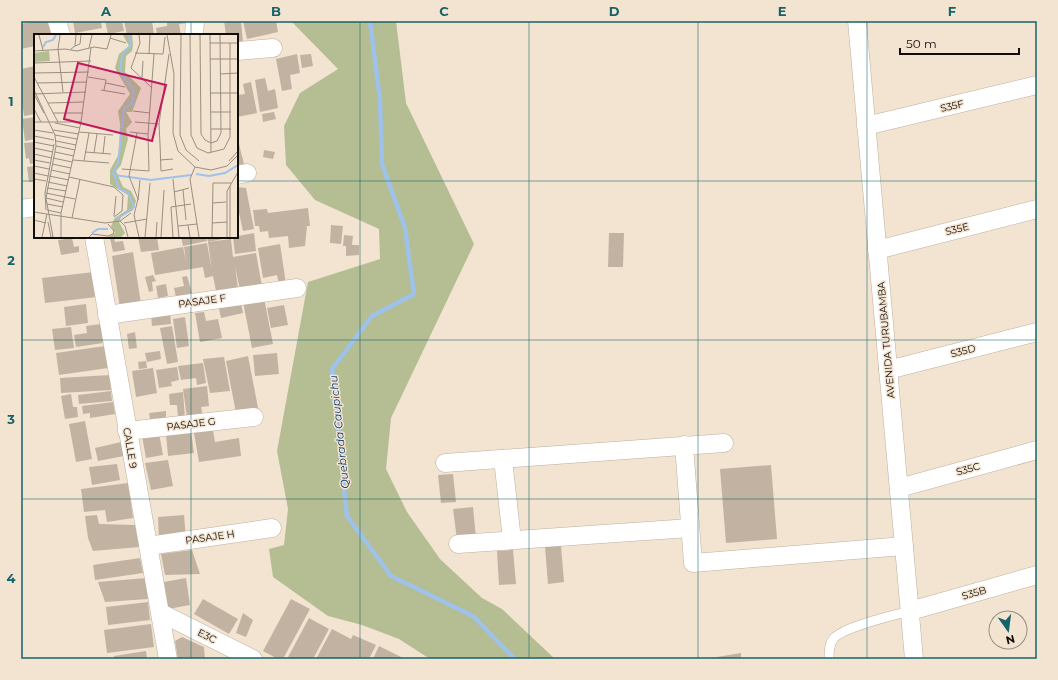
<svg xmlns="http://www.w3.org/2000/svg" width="1058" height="680" viewBox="0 0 1058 680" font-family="Montserrat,sans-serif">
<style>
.green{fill:#b5bd92}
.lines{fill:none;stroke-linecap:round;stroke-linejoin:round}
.stream{stroke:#9ec2ea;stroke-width:4.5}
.building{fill:#c1b2a1}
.service-casing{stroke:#beaf9e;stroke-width:10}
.minor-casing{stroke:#beaf9e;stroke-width:19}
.service{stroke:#fff;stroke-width:9}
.minor{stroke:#fff;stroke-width:18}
.grid{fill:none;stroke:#146369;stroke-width:1;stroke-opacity:0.55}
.labels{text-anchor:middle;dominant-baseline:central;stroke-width:3;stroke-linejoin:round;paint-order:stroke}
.street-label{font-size:10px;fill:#120d07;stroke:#f3e4d2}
.water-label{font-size:11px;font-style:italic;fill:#023a6b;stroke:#f3e4d2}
.inset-river{fill:none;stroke:#9ec2ea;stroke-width:2}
.inset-road{fill:none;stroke:#998e81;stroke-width:1}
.view{fill:#c2185b;fill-opacity:0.15;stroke:#c2185b;stroke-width:2}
.inset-edge{fill:none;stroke:#120d07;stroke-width:2}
.neatline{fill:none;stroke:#146369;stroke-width:1.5}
.grid-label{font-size:13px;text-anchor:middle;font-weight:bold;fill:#146369}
</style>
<rect width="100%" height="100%" fill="#f3e4d2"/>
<path class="green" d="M291,21h105l10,82 68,141 -83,174 -5,51 21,43 33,47 42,39 20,11 53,50h-125l-31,-20 -37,-14 -34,-9 -55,-39 -4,-28 15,-4 4,-36 -11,-58 31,-169 72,-23 -1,-30 -64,-29 -29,-35 -2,-39 16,-33 38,-24z"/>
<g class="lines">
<path class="stream" d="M370,21l10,79 2,64 23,64 9,66 -42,22 -40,53 15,147 44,60 82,40 42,43"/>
</g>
<g class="building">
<path d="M34,21h15l3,14h-17v11l-14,3v-25z"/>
<path d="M73,21h28l1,7 -27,5z"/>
<path d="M105,21h17l2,10 -16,3z"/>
<path d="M124,21h28l2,14h-27z"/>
<path d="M167,21h20v2l-8,1 2,11h-24l-1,-7 11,-2z"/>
<path d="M224,21h17l2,21h-6v-7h-11z"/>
<path d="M243,21h33l2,11 -31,7z"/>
<path d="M297,54l3,19 -10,2 2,14 -10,2 -6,-32z"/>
<path d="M311,54l2,12 -11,2 -2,-13z"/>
<path d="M35,66v48l-11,2 -3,-21v-26z"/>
<path d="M265,78l3,13 7,-2 3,19 -18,4 -5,-32z"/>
<path d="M251,82l6,31 -20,4v-22l8,-1 -2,-10z"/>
<path d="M274,112l2,7 -13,3 -1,-8z"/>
<path d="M35,117v22l-10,2 -3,-22z"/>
<path d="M237,136l7,28 -7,1z"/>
<path d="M35,142v21l-5,1 -1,-6 -3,1 -2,-16z"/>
<path d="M264,150l11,2 -2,7 -10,-2z"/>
<path d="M35,166v15l-6,1 -2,-15z"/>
<path d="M237,187l9,1 8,41 -11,2 -4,-18 -2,1z"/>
<path d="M308,208l2,18h-3l-2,20 -16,2 -1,-12 -19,2 -1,-7 -8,1 -1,-6h-4l-2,-16 14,-1 1,4z"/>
<path d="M331,225l12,1 -2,18 -11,-1z"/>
<path d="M254,233l2,18 -21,3 -2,-17z"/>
<path d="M609,233h15l-1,34h-15z"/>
<path d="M344,235l9,1 -1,9h7v10l-13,1v-10h-3z"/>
<path d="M114,237l1,5 8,-1 2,9 -12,2 -3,-14z"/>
<path d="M138,237h19l2,13 -18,2z"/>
<path d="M181,237h25l1,4 -24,5z"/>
<path d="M207,237h21v1l-20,4z"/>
<path d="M72,238l2,9 5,-1v6l-18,3 -3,-15z"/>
<path d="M231,239l2,18 23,-4 6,33 -22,4 -5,-24 3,22 -22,3 -3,-15 -8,2 -2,-11 -48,8 -4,-22 32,-6 3,14 -2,-14 23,-4 5,28 -4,-29z"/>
<path d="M280,244l6,40 -7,1 -2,-10 -14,3 -5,-30z"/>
<path d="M133,252l8,52 -21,4 -8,-52z"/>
<path d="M94,272l3,25 -52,6 -3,-25z"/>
<path d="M153,275l3,6 -4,1 1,9 -4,1 -4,-15z"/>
<path d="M187,276l5,17 -16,4 -2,-9 10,-2 -2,-9z"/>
<path d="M166,284l2,12 -10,2 -2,-12z"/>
<path d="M264,298l9,46 -21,4 -9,-46z"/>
<path d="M240,299l3,14 -22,5 -3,-14z"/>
<path d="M86,304l2,19 -22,3 -2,-19z"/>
<path d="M284,305l4,20 -17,3 -4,-20z"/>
<path d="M204,312l2,9 12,-2 4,19 -22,4 -5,-29z"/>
<path d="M170,313l1,11 -19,2 -1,-11z"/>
<path d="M185,317l4,29 -12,2 -4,-29z"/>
<path d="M101,324l2,19 -27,4 -2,-12 13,-2 -1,-7z"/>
<path d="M172,326l6,36 -11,2 -7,-36z"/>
<path d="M71,327l3,21 -19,2 -3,-21z"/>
<path d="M135,332l2,16 -8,1 -2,-15z"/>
<path d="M105,346l3,22 -49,7 -3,-22z"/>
<path d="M160,351l1,8 -14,3 -2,-9z"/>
<path d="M277,353l2,21 -24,2 -2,-21z"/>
<path d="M248,356l11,57 -22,5 -11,-57z"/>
<path d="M224,357l6,34 -20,2 -7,-34z"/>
<path d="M146,361l1,7 -8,1 -1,-7z"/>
<path d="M203,363l3,20 -9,2 -1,-7 -15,2 -3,-14z"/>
<path d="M177,367l2,13 -8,2 1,4 -13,2 -3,-18z"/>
<path d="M153,368l4,25 -21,4 -4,-26z"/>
<path d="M110,375l1,15 -50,3 -1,-15z"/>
<path d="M207,386l2,20 -8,1 2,9 -16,2 -4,-29z"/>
<path d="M111,391l1,10 -33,3 -1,-9z"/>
<path d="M183,392l2,26 -7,1 -1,-14h-7l-1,-11z"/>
<path d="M71,394l2,13h4l1,10 -13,2 -4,-23z"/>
<path d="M113,402l2,12 -25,4v-5l-7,1 -1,-8z"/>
<path d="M166,411v7l-16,1 -1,-6z"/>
<path d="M85,421l7,38 -16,3 -7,-38z"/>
<path d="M213,430l2,12 24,-4 2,18 -42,6 -5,-29z"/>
<path d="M191,431l3,22 -26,3 -2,-22z"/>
<path d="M159,433l4,22 -17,3 -4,-22z"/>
<path d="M121,442l3,14 -26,5 -3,-13z"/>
<path d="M168,460l5,26 -22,4 -6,-27z"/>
<path d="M117,464l3,16 -28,5 -3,-18z"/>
<path d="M771,465l6,74 -51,4 -6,-74z"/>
<path d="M453,474l3,28 -15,1 -3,-28z"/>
<path d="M128,483l5,35 -26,4 -2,-12 -21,2 -3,-23z"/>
<path d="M473,507l3,31 -19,2 -4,-31z"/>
<path d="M97,515l2,9 36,1 4,22 -46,4 -5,-13 -3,-22z"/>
<path d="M184,515l2,24 -27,2 -1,-24z"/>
<path d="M561,546l3,36 -16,2 -3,-37z"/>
<path d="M192,550l8,24 -35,1 -4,-21z"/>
<path d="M513,550l3,34 -17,1 -2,-34z"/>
<path d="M140,558l3,15 -48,7 -2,-15z"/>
<path d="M147,578l1,21 -43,3 -7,-20z"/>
<path d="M186,578l4,27 -22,4 -4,-27z"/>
<path d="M203,599l35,20 -9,15 -35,-20z"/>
<path d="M291,599l19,10 -27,50h-5l-15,-8z"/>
<path d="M148,602l2,18 -42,5 -2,-18z"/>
<path d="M243,613l10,7 -7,17 -10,-4z"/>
<path d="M309,618l20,11 -16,30h-26z"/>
<path d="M151,624l3,23 -47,6 -3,-23z"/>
<path d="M332,629l19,10 2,-4 23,10 -7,14h-53z"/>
<path d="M182,637l22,10 1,12h-27l-3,-18z"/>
<path d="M379,646l26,13h-32z"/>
<path d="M146,651l1,8h-33v-3z"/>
<path d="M741,653v6h-30v-1z"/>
</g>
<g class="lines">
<g class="service-casing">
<path id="service" d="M829,659c0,-7 0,-15 5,-21 12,-12 58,-22 76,-27"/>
</g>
<g class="minor-casing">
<g id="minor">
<path d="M57,21l4,14"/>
<path d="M857,21l57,638"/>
<path d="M194,35l1,-14"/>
<path d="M237,51l36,-3"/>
<path d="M866,126l171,-41"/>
<path d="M237,175l10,-2"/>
<path d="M21,209l14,-2"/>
<path d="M94,237l74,422"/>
<path d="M877,250l160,-41"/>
<path d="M107,315l190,-27"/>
<path d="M888,370l149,-38"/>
<path d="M127,431l127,-14"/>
<path d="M684,445l9,118 211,-17"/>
<path d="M503,459l9,81"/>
<path d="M445,463l279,-20"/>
<path d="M899,488l138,-38"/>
<path d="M458,544l232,-16"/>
<path d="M148,546l124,-18"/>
<path d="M910,611l127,-36"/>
<path d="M161,613l92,46"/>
</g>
</g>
<use href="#service" class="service"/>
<use href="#minor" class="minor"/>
</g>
<path class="grid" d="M191,21v14M360,21v638M529,21v638M698,21v638M867,21v638M21,181h14M237,181h800M191,237v422M21,340h1016M21,499h1016"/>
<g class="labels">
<g class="street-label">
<text transform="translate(952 106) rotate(-13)">S35F</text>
<text transform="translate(957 229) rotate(-14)">S35E</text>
<text transform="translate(202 301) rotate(-8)">PASAJE F</text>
<text transform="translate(886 340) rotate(-95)">AVENIDA TURUBAMBA</text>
<text transform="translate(963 351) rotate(-14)">S35D</text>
<text transform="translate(191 424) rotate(-7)">PASAJE G</text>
<text transform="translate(130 448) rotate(80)">CALLE 9</text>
<text transform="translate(968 469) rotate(-15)">S35C</text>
<text transform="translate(210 537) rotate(-8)">PASAJE H</text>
<text transform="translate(974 593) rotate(-16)">S35B</text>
<text transform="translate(207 636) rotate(27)">E3C</text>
</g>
<g class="water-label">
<text transform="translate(339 432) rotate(-96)">Quebrada Caupichu</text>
</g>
</g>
<g transform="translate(34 34)">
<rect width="204" height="204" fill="#f3e4d2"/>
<path d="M89,1h9l1,10 -1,6 -6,5 -1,16 16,16 -9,24h-6l6,10 -6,7 2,10 -7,26 -5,6 7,16 8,4 5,10 -3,9 -12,7 -2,5 6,11 -4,4h-13l7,-4 -4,-7 4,-8 12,-8 1,-15 -18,-11v-14l9,-16 1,-30 -2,-13 12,-17 -15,-26 4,-14 10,-8zM15,17l1,10 -16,1v-9z" fill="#b5bd92"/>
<path class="inset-river" d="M9,13l3,-5 7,-2 3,-5M162,140l13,2 16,-3 13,-8M80,141l37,5 40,-5M83,185l17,-12 -5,-13 -10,-6 -6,-16 5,-9 6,-55 8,-4 2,-13 -14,-20 2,-16 9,-10 -2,-10M58,199l6,-4h10"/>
<path class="inset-road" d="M5,1l4,15M26,1l-2,14 5,43M105,1l1,8 -9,25 20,19M133,1l7,39 -1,59 5,18 17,16 16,3 16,-4 11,-11M147,1l-1,100 6,15 13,11M156,1l1,100 6,13 11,5 16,-4 6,-12v-94M166,1l1,99 4,6 6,3 6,-2 4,-8 -1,-98M176,1l1,117M76,4l16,5M176,9h28M41,12l5,-2 1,-9M55,14l3,-13M37,15l4,-3 1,-11M0,17l31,-2 12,2 17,-4 13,2 4,-14M101,19l28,1 2,-17M115,20l1,-19M135,20l-10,70 1,20 1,27 12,-2M176,25h28M0,29l57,-2M0,39l55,-1M186,40l18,-1M0,43l24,45M54,43l18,3 -2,10M108,44l1,-17M3,49l50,-1M72,49l19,4M0,56l21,45 1,11 -10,52 7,39M67,56l24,4M177,59h27M0,60l10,19M0,60l52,-2M14,69l36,-1M0,75l7,13M99,77l17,2M177,78h20M19,79h30M0,88h47M101,88l24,2M21,89l25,5M177,95h20M0,96l19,3M19,96l26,4M45,98l34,3M96,98l18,2M103,99l-8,43 9,23 -4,16 5,22M21,101l22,4M0,102l20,4M22,107l20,4M0,108l20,4M22,112l19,4M0,114l19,4M21,118l19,4M51,118l26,2M60,119l3,-19M0,120l18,4M69,120l2,-18M19,124l19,4M0,126l16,3M39,126l36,3M126,126l13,-1M50,127l5,-28M195,127l9,-10M18,130l19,4M0,132l15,3M161,133l-5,12 9,58M88,135l27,2 -1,-37 6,-80M17,136l19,4M0,139l14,3M15,142l20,4M35,143l45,10 9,8 -1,16 -8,6M0,145l12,2M139,145l6,58M14,148l19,4M196,152v51M13,154l19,3M149,156l3,30M140,158l15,-4M12,159l29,6M12,164l17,4M104,166l2,-20M179,169l13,-1M13,170l16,3M12,176l-1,-17 9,-49M13,176l14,3M0,178l71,11 15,-2 5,5 3,11M80,182l2,-20M38,184l8,-39M0,186l12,3M86,187l11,-8M14,188l3,15M90,189l23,-4M178,189l15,-1M154,191l2,12M144,192l19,-2M8,203l5,-23M27,203v-24l20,-91 10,-74M55,203l3,-3 16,2 5,-2 1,-3 -6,-7M111,203l5,-54M122,203l1,-15M127,203l3,-47M139,203l-2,-30 20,-3M178,203l1,-54h18M193,203v-46l11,-19"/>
<path class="view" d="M44,29l88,22 -14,56 -88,-22z"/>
<rect width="204" height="204" class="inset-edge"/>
</g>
<rect width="1058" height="680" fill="none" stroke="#f3e4d2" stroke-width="44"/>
<g transform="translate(1008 630) rotate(166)"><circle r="19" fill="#f3e4d2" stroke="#998e81"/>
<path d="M0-3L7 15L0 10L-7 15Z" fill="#146369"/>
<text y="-6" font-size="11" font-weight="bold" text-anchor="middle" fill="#120d07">N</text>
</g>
<path d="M900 48v6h119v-6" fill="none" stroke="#120d07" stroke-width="2"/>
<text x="906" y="48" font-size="12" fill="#120d07" stroke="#f3e4d2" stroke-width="3" paint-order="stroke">50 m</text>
<rect x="22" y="22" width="1014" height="636" class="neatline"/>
<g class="grid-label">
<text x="106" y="16">A</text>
<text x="276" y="16">B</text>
<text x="444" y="16">C</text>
<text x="614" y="16">D</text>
<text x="782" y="16">E</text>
<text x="952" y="16">F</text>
<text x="11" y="106">1</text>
<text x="11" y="265">2</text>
<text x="11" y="424">3</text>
<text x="11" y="583">4</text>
</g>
</svg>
